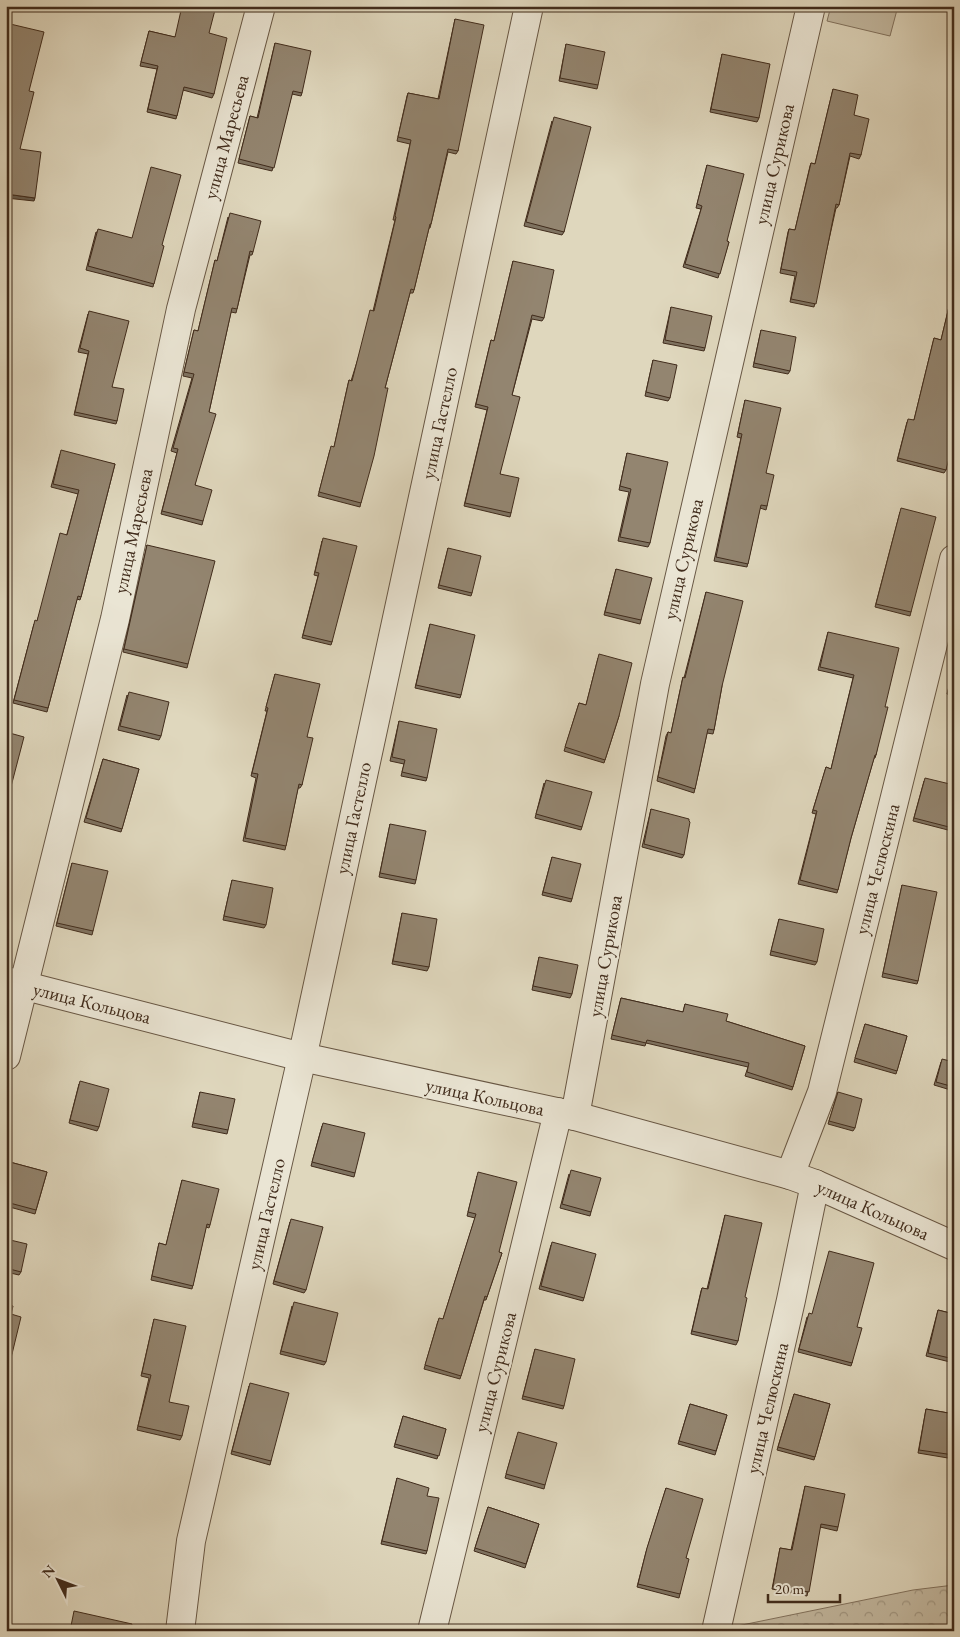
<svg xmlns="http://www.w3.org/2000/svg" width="960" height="1637" viewBox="0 0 960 1637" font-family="'EB Garamond',serif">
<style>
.forest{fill:url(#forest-crowns);stroke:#82735f}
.park{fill:#c4baa2;stroke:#82735f}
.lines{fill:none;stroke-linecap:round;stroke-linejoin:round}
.minor-casing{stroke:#685744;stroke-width:30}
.minor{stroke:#eae5d4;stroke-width:28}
.wall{fill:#7e7260;stroke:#412c1c}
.shaded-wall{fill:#675d4e;stroke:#412c1c}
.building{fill:#938570;stroke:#412c1c}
.labels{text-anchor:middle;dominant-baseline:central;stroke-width:4.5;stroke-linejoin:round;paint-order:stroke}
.street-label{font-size:19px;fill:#412c1c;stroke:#eae5d4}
</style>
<defs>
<pattern id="forest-crowns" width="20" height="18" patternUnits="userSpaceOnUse" patternTransform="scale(1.25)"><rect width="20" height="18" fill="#c4baa2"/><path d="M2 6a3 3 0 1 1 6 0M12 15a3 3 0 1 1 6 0" fill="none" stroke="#a19783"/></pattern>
</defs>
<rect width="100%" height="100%" fill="#dfd7bd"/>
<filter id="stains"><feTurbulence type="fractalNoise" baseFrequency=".004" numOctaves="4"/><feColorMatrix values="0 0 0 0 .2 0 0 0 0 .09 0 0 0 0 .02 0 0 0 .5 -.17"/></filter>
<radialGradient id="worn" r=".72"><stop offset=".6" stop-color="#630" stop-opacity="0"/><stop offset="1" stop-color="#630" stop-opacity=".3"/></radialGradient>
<path class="forest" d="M954,1585v46h-219l2,-5 176,-36z"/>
<path class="park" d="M831,6h67l-8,30 -63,-15z"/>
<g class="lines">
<g class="minor-casing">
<g id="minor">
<path d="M6,981l296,76 273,59 215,59 25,9 139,62"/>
<path d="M6,1056l109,-437 66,-310 80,-303"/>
<path d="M575,1116l80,-432 156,-678"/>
<path d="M790,1175l32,-83 132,-533"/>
<path d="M180,1631l11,-90 115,-501 223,-1034"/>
<path d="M432,1631l126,-519"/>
<path d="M716,1631l75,-331 24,-116"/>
</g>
</g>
<use href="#minor" class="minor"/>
</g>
<g class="wall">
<path d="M455,19l3,132 -2,3 -8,-2 -17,72 -1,4h-1l-15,62 -1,3h-3l-25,95 -25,119 -42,-11 12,-46 4,-3 14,-63 1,-4 2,1 22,-70 22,-91h-2l17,-76 -13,-3 10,-45 1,-3 30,6z"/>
<path d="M149,31l25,6 35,-4 5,61 -2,4 -29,-8 -7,29 -29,-7 10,-43 -17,-3z"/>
<path d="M275,43l27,50 -1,3 -9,-2 -20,77 -34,-8 12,-47 7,2z"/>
<path d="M566,44l32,41 -1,4 -38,-8z"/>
<path d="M722,54l37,64 -2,4 -47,-10z"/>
<path d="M833,89l21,26 7,40 -2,4 -9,-3 -11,49 -2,3h-1l-22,99 -24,-5 5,-26 -15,-3 8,-41 1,-3 6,1 15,-64 1,-3 4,1z"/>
<path d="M552,121l12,111 -2,3 -38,-9z"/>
<path d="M707,165l20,76 2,1 -11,36 -35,-11 18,-58 -5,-1z"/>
<path d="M228,217l25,35 -1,3h-2l-14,58 -5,-1 -22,100 -14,73 8,36 -1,4 -41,-11 16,-61 -6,-2 21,-73 -9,-2 10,-42 1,-4 4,1 16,-67 1,-4 2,1z"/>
<path d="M96,232l66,13 -9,42 -67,-17z"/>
<path d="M513,261l31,57 -2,3 -10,-2 -20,76 -12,79 11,39 -1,4 -46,-11 23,-96 -12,-3 15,-63 1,-4 3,1z"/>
<path d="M953,290l-7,180 -2,3 -47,-12 10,-39 7,-2 19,-78 1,-4 7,2z"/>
<path d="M671,307l34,41 -1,3 -41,-8z"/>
<path d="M88,314l24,73 5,34 -1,3 -42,-9 14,-61 -10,-2z"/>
<path d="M761,330l29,41 -2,3 -35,-7z"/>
<path d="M653,360l17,38 -2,3 -23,-5z"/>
<path d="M745,400l21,73 1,33 -1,4 -6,-2 -13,59 -33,-6 27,-123 -4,-1z"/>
<path d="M627,453l23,90 -2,4 -30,-6 11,-49 -10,-2z"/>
<path d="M60,454l55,10 -34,133 -1,3 -3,-1 -30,113 -34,-9 21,-79 3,-3 30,-87 11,-40 -27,-7z"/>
<path d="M900,512l11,100 -1,4 -35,-9z"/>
<path d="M322,541l10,101 -1,3 -29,-7 16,-62 -4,-1z"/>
<path d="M147,545l41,119 -1,4 -64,-16z"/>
<path d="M448,548l24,45 -1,3 -33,-8z"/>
<path d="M616,569l25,51 -1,4 -36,-9z"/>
<path d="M706,592l16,94 -8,44 -1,4 -6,-1 -13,60 -37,-12 9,-45 2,-4 3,1 11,-52 1,-4 1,1z"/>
<path d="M430,624l31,71 -1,3 -45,-10z"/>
<path d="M828,632l57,75 -9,48 -1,3h-1l-23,80 -14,55 -39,-9 18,-70 -4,-1 14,-46 5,2 22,-91 -35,-8z"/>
<path d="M598,658l21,58 -15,47 -40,-12 15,-48 7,2z"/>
<path d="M954,667v29l-7,-2z"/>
<path d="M275,674l32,63 -5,48 -2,3h-2l-13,62 -42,-9 13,-63 -5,-2 16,-65h-2z"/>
<path d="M127,695l34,41 -2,4 -41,-10z"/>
<path d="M399,721l28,57 -1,3 -25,-5 3,-12 -14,-3z"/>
<path d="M103,759l36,10 -18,63 -37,-10z"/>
<path d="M924,781l25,46 -1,3 -35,-9z"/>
<path d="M544,783l38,44 -1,3 -46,-12z"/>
<path d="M651,809l33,46 -2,3 -40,-11z"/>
<path d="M390,824l26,56 -1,4 -36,-7z"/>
<path d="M552,857l20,42 -1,3 -29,-7z"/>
<path d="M72,863l21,68 -1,4 -36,-9z"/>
<path d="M232,880l34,45 -2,3 -41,-8z"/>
<path d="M902,885l16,96 -1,3 -35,-7z"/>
<path d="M402,913l27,54 -2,4 -35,-7z"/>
<path d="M779,919l38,43 -2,3 -45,-10z"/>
<path d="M539,957l33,37 -2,4 -38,-8z"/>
<path d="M621,998l62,14 2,-8 41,17 79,25 -13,44 -47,-14 3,-9 -102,-24 -1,3 -34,-7z"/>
<path d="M865,1024l42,12 -11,38 -42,-12z"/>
<path d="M941,1062h13v29l-20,-6z"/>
<path d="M79,1084l20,43 -2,4 -28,-8z"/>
<path d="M200,1092l28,38 -1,4 -35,-7z"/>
<path d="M838,1092l17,36 -2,3 -25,-7z"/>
<path d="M322,1126l33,47 -1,4 -43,-11z"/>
<path d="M6,1161l41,11 -12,42 -29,-8z"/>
<path d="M569,1174l22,38 -1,4 -30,-8z"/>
<path d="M477,1176l22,76 3,1 -16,47h-2l-24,79 -36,-10 14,-48 5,-2 32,-101 -8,-2z"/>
<path d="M182,1180l28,45 -1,3 -3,-1 -14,62 -41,-9 8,-37 7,2z"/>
<path d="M725,1215l13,126 -2,4 -45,-11 10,-43 1,-3 5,1z"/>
<path d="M290,1222l16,68 -2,3 -31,-9z"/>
<path d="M6,1239l15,33 -2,3 -13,-3z"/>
<path d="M551,1245l33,53 -1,3 -44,-12z"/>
<path d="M6,1304l5,10 1,40 -1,4 -5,-1z"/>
<path d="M292,1306l34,56 -2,3 -44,-11z"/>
<path d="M938,1310l16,4v49l-28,-7z"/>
<path d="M807,1317l50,10 -5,36 -1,3 -53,-14z"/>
<path d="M154,1319l15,83 13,34 -2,4 -43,-10 12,-52 -8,-2z"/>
<path d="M535,1349l29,57 -1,3 -41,-10z"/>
<path d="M249,1386l22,75 -1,4 -39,-11z"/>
<path d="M794,1394l36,10 -16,56 -37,-10z"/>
<path d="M690,1404l37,11 -12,40 -37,-11z"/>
<path d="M926,1409l28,5v45l-36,-6z"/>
<path d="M403,1416l43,13 -9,30 -43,-12z"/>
<path d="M517,1436l28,49 -1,4 -39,-11z"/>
<path d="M397,1478l30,73 -1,3 -45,-10z"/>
<path d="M805,1486l33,41 -1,4 -17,-4 -13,69 -35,-7 8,-41 11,2z"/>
<path d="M666,1488l20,70 -6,36 -1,4 -42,-11 9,-35z"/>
<path d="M488,1507l51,17 -14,44 -51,-17z"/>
</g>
<path class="shaded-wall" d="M6,194l29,4 -1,3 -28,-3z"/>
<g class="building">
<path d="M182,6h34l-7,27 18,5 -13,56 -30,-7 -7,29 -29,-7 10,-43 -17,-4 8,-31 26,6z"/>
<path d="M455,19l29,6 -26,126 -10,-2 -17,75h-1l-16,66 -3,-1 -26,99h3l-14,68 -13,47 -42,-11 12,-46 3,1 15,-67 3,1 18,-71 4,1 22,-94 -1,-1 16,-76 -13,-3 10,-44 31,6z"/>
<path d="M6,23l38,9 -15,59 5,1 -14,57 21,3 -6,46 -29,-4z"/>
<path d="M275,43l36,8 -9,42 -9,-2 -19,77 -35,-9 11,-43 8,2z"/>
<path d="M566,44l39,8 -7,33 -38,-7z"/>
<path d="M722,54l48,10 -11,54 -48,-9z"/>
<path d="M833,89l25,6 -4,20 15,4 -8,36 -11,-2 -11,52 -3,-1 -20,100 -25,-5 6,-27 -16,-3 8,-40 6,1 16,-67 4,1z"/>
<path d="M554,117l37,10 -27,105 -38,-10z"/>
<path d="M707,165l37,9 -17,67 2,1 -9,32 -35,-10 17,-58 -5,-2z"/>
<path d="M151,167l30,8 -19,70 2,1 -10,38 -66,-18 10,-37 34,9z"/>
<path d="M230,213l31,8 -8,31 -3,-1 -13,58 -5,-1 -23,104 7,2 -21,71 17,5 -9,31 -41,-10 16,-62 -5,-1 21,-74 -10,-2 10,-42 4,1 17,-71 2,1z"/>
<path d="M513,261l41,9 -10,48 -12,-3 -20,80 8,2 -20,77 19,4 -8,35 -46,-10 23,-96 -12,-3 15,-64 3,1z"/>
<path d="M953,290h1v149l-8,31 -48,-12 10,-39 6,1 20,-82 7,2z"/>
<path d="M671,307l41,9 -7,32 -40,-8z"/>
<path d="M89,311l40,10 -17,66 12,2 -7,32 -42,-9 14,-61 -9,-3z"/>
<path d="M761,330l35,7 -6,34 -36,-8z"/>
<path d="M653,360l24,5 -7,33 -24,-6z"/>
<path d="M745,400l36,8 -15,65 8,2 -7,31 -6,-1 -13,59 -32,-7 26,-123 -4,-1z"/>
<path d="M61,450l54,14 -34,133 -3,-1 -30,112 -34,-8 21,-80 2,1 23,-88 7,2 12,-45 -26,-6z"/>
<path d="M627,453l41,9 -18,81 -30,-6 11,-48 -11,-3z"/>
<path d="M901,508l35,9 -25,95 -35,-8z"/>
<path d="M323,538l34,8 -25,96 -29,-7 16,-62 -4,-1z"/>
<path d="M147,545l68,16 -27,103 -64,-15z"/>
<path d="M448,548l33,8 -9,37 -33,-8z"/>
<path d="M616,569l36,9 -11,42 -36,-8z"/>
<path d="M706,592l37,9 -21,85 -8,44 -6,-1 -13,60 -37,-12 10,-45 3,1 12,-56 2,1z"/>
<path d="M430,624l45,11 -14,60 -45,-10z"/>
<path d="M828,632l71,16 -14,59h3l-12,48h-1l-24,83 -13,52 -38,-10 17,-69 -4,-1 13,-43 5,2 23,-94 -34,-8z"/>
<path d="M599,654l33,9 -13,53 -14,44 -40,-13 14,-44 7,2z"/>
<path d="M954,668v24l-6,-1z"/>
<path d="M275,674l45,10 -13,53 6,1 -11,47 -3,-1 -13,62 -41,-8 13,-64 -6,-1 16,-65 -2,-1z"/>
<path d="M129,692l40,10 -8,34 -41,-10z"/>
<path d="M399,721l38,8 -10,49 -25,-6 3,-12 -13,-3z"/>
<path d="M6,732l18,5 -16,61 -2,-1z"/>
<path d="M103,759l36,10 -17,60 -36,-11z"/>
<path d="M925,778l29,7v24l-5,18 -35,-9z"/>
<path d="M546,780l46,12 -10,35 -46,-13z"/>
<path d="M651,809l38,10v2l1,1 -6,33 -40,-11z"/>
<path d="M390,824l36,7 -10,49 -36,-7z"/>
<path d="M552,857l29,7 -9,35 -29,-7z"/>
<path d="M72,863l36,8 -15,60 -36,-8z"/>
<path d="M232,880l41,8 -7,37 -42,-9z"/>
<path d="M902,885l35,7 -19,89 -35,-8z"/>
<path d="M402,913l35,6 -8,48 -36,-6z"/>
<path d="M779,919l45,10 -7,33 -46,-11z"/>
<path d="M539,957l39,8 -6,29 -39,-8z"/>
<path d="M621,998l62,14 2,-8 43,10 -2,7 79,25 -12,41 -46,-15 2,-9 -102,-23 -1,3 -34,-8z"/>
<path d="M865,1024l42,12 -10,35 -42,-13z"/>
<path d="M942,1059l12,3v25l-18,-5z"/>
<path d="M80,1081l29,8 -10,38 -29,-7z"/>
<path d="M200,1092l35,7 -7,31 -35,-7z"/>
<path d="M838,1092l24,7 -7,29 -26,-7z"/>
<path d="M323,1123l42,10 -10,40 -43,-11z"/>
<path d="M6,1161l41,11 -11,38 -30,-8z"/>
<path d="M571,1170l30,8 -10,34 -29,-8z"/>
<path d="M478,1172l39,10 -18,70 3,1 -15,44 -2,-1 -24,80 -36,-11 14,-47 4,1 33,-105 -8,-2z"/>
<path d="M182,1180l37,9 -9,36 -3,-1 -14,62 -41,-10 7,-33 7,2z"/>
<path d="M725,1215l37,8 -17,74 2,1 -9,43 -46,-10 10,-43 6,1z"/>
<path d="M291,1219l32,8 -17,63 -32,-9z"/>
<path d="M6,1239l21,5 -6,28 -15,-4z"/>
<path d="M552,1242l44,12 -12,44 -43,-12z"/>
<path d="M829,1251l45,12 -17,64 5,1 -10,35 -53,-14 10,-36 3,1z"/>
<path d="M294,1302l44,11 -12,49 -45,-11z"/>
<path d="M6,1304l7,2 -2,8 10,3 -9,37 -6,-1z"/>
<path d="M938,1310l16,4v45l-26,-6z"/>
<path d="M154,1319l32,7 -17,76 20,4 -7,30 -44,-10 13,-51 -9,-2z"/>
<path d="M535,1349l40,10 -11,47 -41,-10z"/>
<path d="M250,1383l39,10 -18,68 -39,-10z"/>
<path d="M794,1394l36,10 -15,53 -37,-10z"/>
<path d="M690,1404l37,11 -11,36 -37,-10z"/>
<path d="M926,1409l28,5v41l-35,-5z"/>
<path d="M403,1416l43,13 -7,27 -44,-12z"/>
<path d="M518,1432l39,11 -12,42 -39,-11z"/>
<path d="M397,1478l32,10 -2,8 12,2 -12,53 -45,-10z"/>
<path d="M805,1486l40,8 -7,33 -17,-3 -12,68 -36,-6 7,-38 12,2z"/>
<path d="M666,1488l37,11 -17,59 3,1 -9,35 -42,-10 9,-36z"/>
<path d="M488,1507l51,17 -13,40 -51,-16z"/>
<path d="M74,1611l58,13 -2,7h-60z"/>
</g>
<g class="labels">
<g class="street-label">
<text transform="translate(226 137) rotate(-75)">улица Маресьева</text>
<text transform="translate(774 164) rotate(-77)">улица Сурикова</text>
<text transform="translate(439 423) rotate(-78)">улица Гастелло</text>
<text transform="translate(133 531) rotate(-78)">улица Маресьева</text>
<text transform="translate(683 559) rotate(-77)">улица Сурикова</text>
<text transform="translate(353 818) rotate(-78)">улица Гастелло</text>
<text transform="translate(877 869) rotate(-76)">улица Челюскина</text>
<text transform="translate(605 956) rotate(-80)">улица Сурикова</text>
<text transform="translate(92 1003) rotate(14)">улица Кольцова</text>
<text transform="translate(485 1097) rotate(12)">улица Кольцова</text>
<text transform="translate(873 1210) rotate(24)">улица Кольцова</text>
<text transform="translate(266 1214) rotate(-77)">улица Гастелло</text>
<text transform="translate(495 1372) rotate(-76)">улица Сурикова</text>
<text transform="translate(767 1408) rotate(-77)">улица Челюскина</text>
</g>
</g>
<rect width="960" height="1637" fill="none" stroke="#dfd7bd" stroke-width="25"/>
<rect x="8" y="8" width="945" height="1622" fill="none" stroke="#412c1c" stroke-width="2.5"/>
<rect x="12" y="12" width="935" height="1612" fill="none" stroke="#412c1c"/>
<g transform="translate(58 1580) rotate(312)" stroke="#eae5d4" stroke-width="4" paint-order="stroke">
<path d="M0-4L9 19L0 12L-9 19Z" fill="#412c1c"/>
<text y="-8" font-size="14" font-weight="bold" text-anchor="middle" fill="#412c1c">N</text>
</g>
<path d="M768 1594v8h72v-8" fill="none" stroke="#412c1c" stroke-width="2.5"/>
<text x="775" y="1594" font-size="15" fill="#412c1c" stroke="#eae5d4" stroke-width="4" paint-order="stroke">20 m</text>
<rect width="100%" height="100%" filter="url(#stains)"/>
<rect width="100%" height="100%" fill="url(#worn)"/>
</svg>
